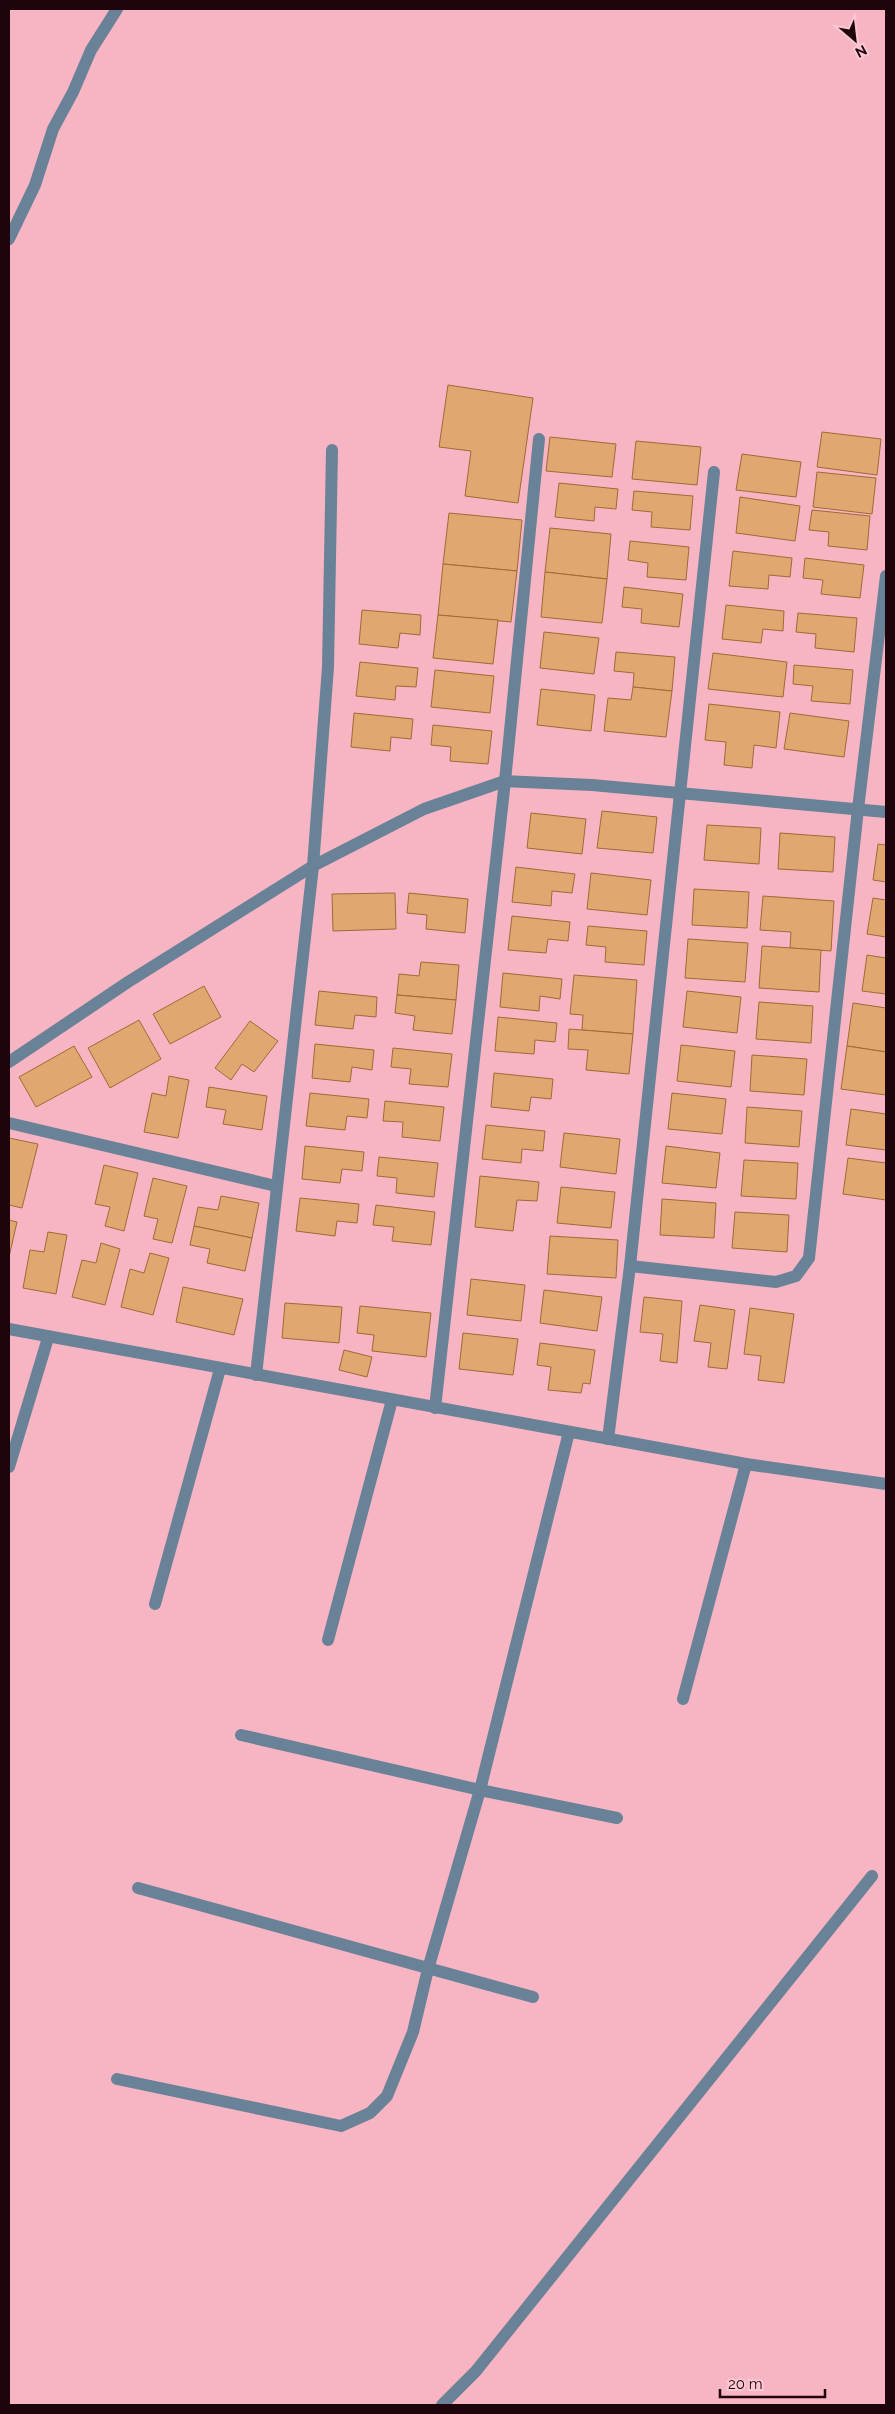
<svg xmlns="http://www.w3.org/2000/svg" width="895" height="2414" viewBox="0 0 895 2414" font-family="Raleway,sans-serif">
<style>
.building{fill:#e0a771;stroke:#9f6a34}
.lines{fill:none;stroke-linecap:round;stroke-linejoin:round}
.minor{stroke:#698297;stroke-width:12}
</style>
<rect width="100%" height="100%" fill="#f7b5c4"/>
<g class="building">
<path d="M448,385l85,13 -15,105 -53,-7 6,-45 -32,-4z"/>
<path d="M822,432l59,7 -4,36 -60,-8z"/>
<path d="M550,437l66,7 -4,33 -66,-6z"/>
<path d="M636,441l65,6 -4,38 -65,-6z"/>
<path d="M742,454l59,8 -5,35 -60,-7z"/>
<path d="M817,472l59,6 -4,36 -59,-7z"/>
<path d="M559,483l59,6 -2,20 -21,-2 -1,14 -39,-4z"/>
<path d="M634,491l59,5 -3,34 -39,-3 1,-15 -20,-2z"/>
<path d="M740,497l60,9 -5,35 -59,-8z"/>
<path d="M812,510l58,6 -3,34 -39,-4 1,-14 -20,-2z"/>
<path d="M449,513l73,7 -5,51 -74,-7z"/>
<path d="M550,528l61,6 -4,45 -62,-7z"/>
<path d="M630,541l59,6 -3,33 -39,-3 1,-14 -20,-3z"/>
<path d="M733,551l59,7 -2,19 -21,-2 -1,14 -39,-3z"/>
<path d="M805,558l59,7 -4,33 -39,-4 2,-14 -20,-2z"/>
<path d="M443,564l74,7 -6,51 -73,-7z"/>
<path d="M545,572l62,7 -5,44 -61,-6z"/>
<path d="M624,587l59,7 -4,33 -38,-4 1,-14 -20,-2z"/>
<path d="M726,605l58,6 -1,20 -20,-2 -2,14 -39,-4z"/>
<path d="M362,610l59,5 -1,20 -20,-2 -2,15 -39,-4z"/>
<path d="M798,613l59,5 -3,34 -39,-4 1,-14 -20,-2z"/>
<path d="M438,615l60,5 -5,44 -60,-6z"/>
<path d="M544,632l55,6 -5,36 -54,-6z"/>
<path d="M616,652l59,5 -3,34 -39,-4 1,-14 -20,-2z"/>
<path d="M713,653l74,9 -4,35 -75,-8z"/>
<path d="M360,662l58,6 -2,19 -20,-1 -1,14 -39,-4z"/>
<path d="M794,665l59,5 -3,34 -39,-3 2,-15 -20,-2z"/>
<path d="M435,670l59,6 -4,37 -59,-6z"/>
<path d="M633,687l39,4 -6,46 -62,-6 4,-33 23,2z"/>
<path d="M541,689l54,6 -4,36 -54,-6z"/>
<path d="M709,704l71,8 -4,36 -22,-3 -2,23 -28,-3 2,-23 -21,-2z"/>
<path d="M354,713l59,6 -2,20 -20,-2 -1,14 -39,-4z"/>
<path d="M790,713l59,8 -5,36 -60,-8z"/>
<path d="M433,725l59,6 -4,33 -38,-3 1,-14 -20,-2z"/>
<path d="M602,811l55,6 -4,36 -56,-5z"/>
<path d="M531,813l55,6 -4,35 -55,-6z"/>
<path d="M707,825l54,3 -2,36 -55,-4z"/>
<path d="M780,833l55,4 -2,35 -55,-3z"/>
<path d="M878,844l8,1v37l-13,-2z"/>
<path d="M516,867l59,7 -3,19 -20,-2 -1,15 -39,-4z"/>
<path d="M591,873l60,7 -4,35 -60,-6z"/>
<path d="M694,889l55,3 -2,36 -55,-3z"/>
<path d="M395,893l1,36 -63,2 -1,-37z"/>
<path d="M409,893l59,6 -3,34 -39,-4 1,-14 -20,-2z"/>
<path d="M763,896l71,5 -3,50 -41,-3 1,-16 -31,-2z"/>
<path d="M873,898l13,2v37l-19,-3z"/>
<path d="M512,916l58,6 -2,19 -20,-2 -2,14 -38,-3z"/>
<path d="M588,926l59,5 -3,34 -39,-3 1,-15 -20,-2z"/>
<path d="M688,939l60,4 -3,39 -60,-4z"/>
<path d="M762,946l59,4 -2,42 -60,-4z"/>
<path d="M867,955l19,3v36l-24,-3z"/>
<path d="M421,962l38,3 -3,35 -59,-5 2,-21 20,2z"/>
<path d="M503,973l59,6 -2,20 -20,-3 -1,15 -39,-4z"/>
<path d="M574,975l63,5 -4,54 -51,-4 1,-15 -13,-1z"/>
<path d="M204,986l17,31 -51,27 -17,-30z"/>
<path d="M319,991l58,6 -1,20 -21,-2 -2,14 -38,-4z"/>
<path d="M687,991l54,6 -4,36 -54,-6z"/>
<path d="M397,995l59,5 -4,34 -39,-4 2,-14 -20,-3z"/>
<path d="M759,1002l54,4 -2,37 -55,-4z"/>
<path d="M853,1003l33,5v44l-39,-6z"/>
<path d="M498,1017l59,6 -2,19 -20,-2 -1,14 -39,-3z"/>
<path d="M139,1020l22,39 -51,29 -22,-40z"/>
<path d="M250,1021l28,20 -24,31 -12,-8 -11,16 -16,-12z"/>
<path d="M569,1029l64,5 -4,40 -43,-4 2,-20 -20,-1z"/>
<path d="M315,1044l59,6 -2,20 -20,-3 -2,15 -38,-4z"/>
<path d="M681,1045l54,6 -4,36 -54,-6z"/>
<path d="M74,1046l18,31 -56,30 -17,-30z"/>
<path d="M847,1046l39,6v43l-45,-6z"/>
<path d="M393,1048l59,6 -4,33 -39,-3 2,-15 -20,-2z"/>
<path d="M752,1055l55,4 -3,36 -54,-4z"/>
<path d="M494,1073l59,6 -2,20 -20,-2 -2,14 -38,-4z"/>
<path d="M169,1076l20,4 -11,58 -34,-6 8,-39 14,3z"/>
<path d="M209,1087l58,9 -5,34 -39,-6 3,-14 -20,-3z"/>
<path d="M310,1093l59,6 -2,19 -20,-2 -2,14 -39,-4z"/>
<path d="M672,1093l54,6 -4,35 -54,-5z"/>
<path d="M385,1101l59,6 -4,34 -38,-4 1,-15 -20,-1z"/>
<path d="M747,1107l55,4 -3,36 -54,-4z"/>
<path d="M851,1109l35,5v36l-40,-5z"/>
<path d="M486,1125l59,6 -2,20 -21,-2 -1,14 -39,-4z"/>
<path d="M564,1133l56,6 -4,35 -56,-7z"/>
<path d="M9,1138l29,6 -16,64 -13,-3z"/>
<path d="M305,1146l59,6 -2,19 -20,-2 -2,14 -38,-4z"/>
<path d="M666,1146l54,7 -4,35 -54,-5z"/>
<path d="M379,1157l59,6 -4,34 -38,-4 1,-15 -20,-2z"/>
<path d="M848,1158l38,5v37l-43,-6z"/>
<path d="M744,1160l54,3 -2,36 -55,-3z"/>
<path d="M104,1165l34,8 -14,58 -19,-5 5,-19 -15,-3z"/>
<path d="M480,1176l59,6 -2,19 -20,-1 -4,31 -38,-4z"/>
<path d="M153,1178l34,8 -15,57 -19,-4 5,-20 -14,-3z"/>
<path d="M561,1187l54,5 -4,36 -54,-5z"/>
<path d="M221,1196l38,7 -7,35 -58,-12 4,-19 20,3z"/>
<path d="M300,1198l59,6 -2,19 -20,-2 -2,15 -39,-5z"/>
<path d="M662,1199l54,4 -2,35 -54,-3z"/>
<path d="M376,1205l59,7 -4,33 -39,-4 2,-14 -21,-2z"/>
<path d="M735,1212l54,3 -2,37 -55,-4z"/>
<path d="M9,1220l8,2 -8,35z"/>
<path d="M194,1226l58,12 -7,33 -38,-8 3,-14 -20,-4z"/>
<path d="M48,1232l19,3 -11,59 -33,-6 7,-38 14,2z"/>
<path d="M550,1236l68,4 -2,38 -69,-4z"/>
<path d="M101,1243l19,6 -15,56 -33,-8 10,-37 14,3z"/>
<path d="M150,1253l19,5 -16,57 -32,-8 9,-38 14,4z"/>
<path d="M471,1279l54,6 -4,36 -54,-6z"/>
<path d="M183,1287l60,12 -9,36 -58,-13z"/>
<path d="M544,1290l58,7 -5,34 -57,-8z"/>
<path d="M644,1297l38,4 -5,62 -17,-2 3,-27 -23,-2z"/>
<path d="M285,1303l57,4 -3,36 -57,-5z"/>
<path d="M700,1305l35,5 -8,59 -19,-2 3,-24 -17,-2z"/>
<path d="M360,1306l71,7 -5,44 -54,-6 2,-16 -17,-2z"/>
<path d="M750,1308l44,6 -10,69 -26,-3 3,-24 -17,-2z"/>
<path d="M463,1333l55,6 -5,36 -54,-6z"/>
<path d="M540,1343l55,7 -5,34 -7,-1 -2,10 -33,-3 3,-23 -14,-2z"/>
<path d="M344,1350l28,7 -5,20 -28,-7z"/>
</g>
<g class="lines">
<g class="minor">
<path d="M9,239l26,-54 18,-56 20,-37 18,-42 26,-41"/>
<path d="M9,1062l119,-80 185,-116 111,-57 81,-28 87,4 294,27"/>
<path d="M9,1123l267,63"/>
<path d="M630,1266l146,16 20,-6 13,-18 49,-449 28,-233"/>
<path d="M9,1329l737,135 140,20"/>
<path d="M256,1375l57,-509 15,-199 4,-217"/>
<path d="M435,1408l70,-627 34,-342"/>
<path d="M608,1439l22,-173 84,-794"/>
<path d="M9,1467l39,-129"/>
<path d="M155,1604l65,-235"/>
<path d="M328,1640l64,-240"/>
<path d="M683,1699l63,-235"/>
<path d="M241,1735l239,55 137,28"/>
<path d="M138,1888l395,109"/>
<path d="M117,2079l224,47 29,-13 17,-17 26,-64 15,-63 52,-179 89,-358"/>
<path d="M442,2405l34,-34 396,-495"/>
</g>
</g>
<rect width="895" height="2414" fill="none" stroke="#1f040c" stroke-width="20"/>
<g transform="translate(855 40) rotate(152)" stroke="#fac7d2" stroke-width="4" paint-order="stroke">
<path d="M0-4L9 19L0 12L-9 19Z" fill="#1f040c"/>
<text y="-8" font-size="14" font-weight="bold" text-anchor="middle" fill="#1f040c">N</text>
</g>
<path d="M720 2389v8h105v-8" fill="none" stroke="#1f040c" stroke-width="2.5"/>
<text x="728" y="2389" font-size="15" fill="#1f040c" stroke="#fac7d2" stroke-width="4" paint-order="stroke">20 m</text>
</svg>
